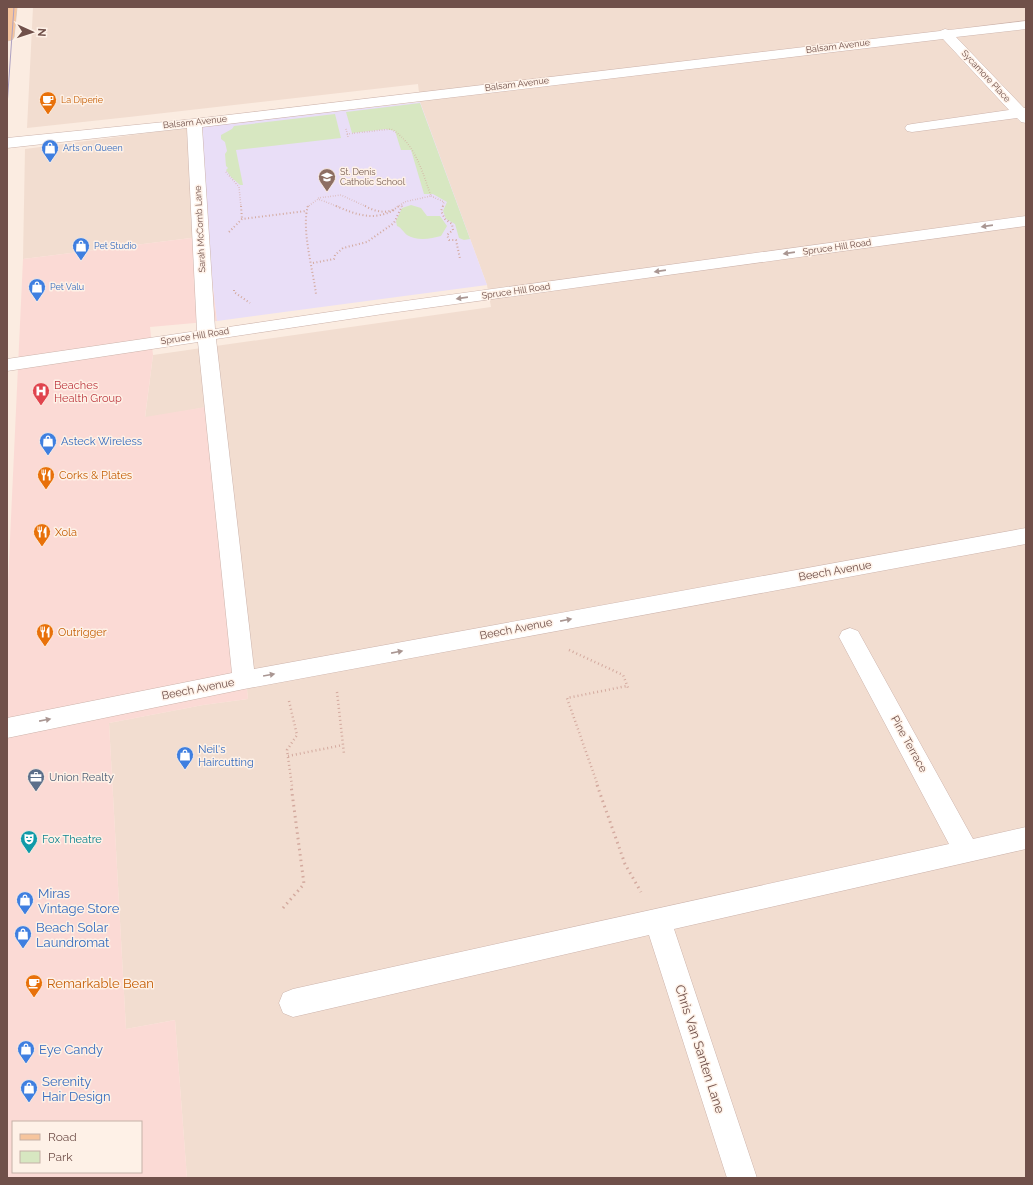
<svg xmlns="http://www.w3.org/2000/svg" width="1033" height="1185" viewBox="0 0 1033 1185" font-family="Raleway,sans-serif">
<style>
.residential{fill:#f2ddd0}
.commercial{fill:#fbdad5;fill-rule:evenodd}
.education{fill:#e9def7}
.green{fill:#d7e7c1}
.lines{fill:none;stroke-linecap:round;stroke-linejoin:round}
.minor-casing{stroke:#cdb4ac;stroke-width:1}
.major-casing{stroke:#d4cac9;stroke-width:1}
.path-far3{stroke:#d3a99e;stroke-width:1.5;stroke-dasharray:0.5 2;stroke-linecap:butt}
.path-far2{stroke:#d3a99e;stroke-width:2;stroke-dasharray:1 2.5;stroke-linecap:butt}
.path-far1{stroke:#d3a99e;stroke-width:2.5;stroke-dasharray:1 3;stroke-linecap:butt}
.path{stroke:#d3a99e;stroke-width:3;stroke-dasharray:1.5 4;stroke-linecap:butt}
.minor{fill:#fff;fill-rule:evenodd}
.major{fill:#f6c59d;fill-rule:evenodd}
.tram{stroke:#ada1c2;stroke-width:1}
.oneway{fill:#a99692}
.labels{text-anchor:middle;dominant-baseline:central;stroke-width:3;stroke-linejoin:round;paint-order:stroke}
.far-street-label{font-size:9px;fill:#70504a;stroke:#fef1e7}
.far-food-label{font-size:9px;fill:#c56008;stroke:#fef1e7;text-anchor:start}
.far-shop-label{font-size:9px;fill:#366cbe;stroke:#fef1e7;text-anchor:start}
.far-education-label{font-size:9px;fill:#785e54;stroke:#fef1e7;text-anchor:start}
.health-label{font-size:11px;fill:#be3a42;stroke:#fef1e7;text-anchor:start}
.shop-label{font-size:11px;fill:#366cbe;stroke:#fef1e7;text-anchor:start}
.food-label{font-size:11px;fill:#c56008;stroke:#fef1e7;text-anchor:start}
.street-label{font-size:11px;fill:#70504a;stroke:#fef1e7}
.service-label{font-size:11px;fill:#4e5e75;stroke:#fef1e7;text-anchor:start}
.culture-label{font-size:11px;fill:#0d838f;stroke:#fef1e7;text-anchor:start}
.near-shop-label{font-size:13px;fill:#366cbe;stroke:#fef1e7;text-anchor:start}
.near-food-label{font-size:13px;fill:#c56008;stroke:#fef1e7;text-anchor:start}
.near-street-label{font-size:13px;fill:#70504a;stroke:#fef1e7}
</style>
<rect width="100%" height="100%" fill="#fbece1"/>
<g class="residential">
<path d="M33,7h993v1171h-839l-12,-158 -49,9 -17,-306 94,-18 45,-6 -30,-294 -73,13 8,-63 338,-48 -4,-22 -67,-183 -2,-18 -289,33 -102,11z"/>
<path d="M194,127l13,109 -184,23 2,-110z"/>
</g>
<path class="commercial" d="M207,236l10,85 -67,6 3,28 -8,62 73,-12 30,294 -45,6 -94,18 17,306 49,-9 12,158h-180v-574l16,-345zM13,1122h128v50h-128z"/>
<path class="education" d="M420,102l67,183 -270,36 -23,-194z"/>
<g class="green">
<path d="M420,103l50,136 -6,1 -5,-2 -4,-14 -9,-5 -3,-8 4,-9 -14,-8h-9l-13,-44h-10l-6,-19 -9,-2 -34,4 -6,-21z"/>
<path d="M335,114l6,24 -105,12 7,35h-3l-9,-8 -5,-7 2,-2 -2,-2 -1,-12 2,-3 -2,-9 -4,-3v-4l11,-6 2,-3z"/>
<path d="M411,205l10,3 6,8h13l7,10 -6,10c-10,3 -25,5 -34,-1 -4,-3 -5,-7 -10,-9l-1,-5 6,-13z"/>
</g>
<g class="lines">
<g class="minor-casing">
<g id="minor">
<path d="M1026,21v8l-70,8 68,71h2v15l-5,-1 -4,-4 -105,14 -5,-1 -2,-3 2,-3 5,-1 97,-14 -66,-71 -741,88 13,202 168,-25 643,-88v10l-643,88 -167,25 38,330 772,-141v16l-782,145 -237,49v-20l225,-45 -34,-331 -191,29v-12l190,-28 -10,-203 -180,20v-10l187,-19 746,-88 5,-2 4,1z"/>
<path d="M850,628l8,3 115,208 53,-12v22l-352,80 83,249h-30l-78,-243 -356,82 -10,-4 -4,-10 4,-10 10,-4 656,-145 -110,-207 3,-6z"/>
</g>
</g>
<g class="major-casing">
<path id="major" d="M7,7h10l-3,30 -2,3 -5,1z"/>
</g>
<g class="path-far3">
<path d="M346,129l2,8"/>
<path d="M347,134l44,-5c24,14 31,42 40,67l-27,6 -3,5"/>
<path d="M226,172l13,15 2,20"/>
<path d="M431,196l13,6 -2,5"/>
<path d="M318,198l23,-3 26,12"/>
<path d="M307,207l11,-8 21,8"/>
<path d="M397,207l6,-4"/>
</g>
<g class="path-far2">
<path d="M241,206l1,13"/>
<path d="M308,206c-7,22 5,64 8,88"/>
<path d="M336,206c21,9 37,15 58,4"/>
<path d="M365,206c11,6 23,9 34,0"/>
<path d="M443,206l-2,5 4,8 7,5 1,6 -6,5 2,5h7l4,19"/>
<path d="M229,232l13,-13 64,-8"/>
<path d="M313,263l21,-4 1,-4 8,-7 24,-6 27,-19 8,-17"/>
<path d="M234,290v2l16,11"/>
</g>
<g class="path-far1">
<path d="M569,650l54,25 6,15"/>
<path d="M337,692l7,62"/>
<path d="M289,701l8,34 -10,15 5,36"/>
<path d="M288,756l55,-11"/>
<path d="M598,786l-31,-88 60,-12"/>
</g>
<g class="path">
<path d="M597,785l28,79 16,28"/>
<path d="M283,908l21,-24 -13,-99"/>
</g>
<use href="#minor" class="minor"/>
<use href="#major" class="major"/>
<path class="tram" d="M7,106l7,-99"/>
</g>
<defs><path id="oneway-solid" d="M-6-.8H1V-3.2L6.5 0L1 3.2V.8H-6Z"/></defs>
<g class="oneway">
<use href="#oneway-solid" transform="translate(987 226) rotate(172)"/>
<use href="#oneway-solid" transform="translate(789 253) rotate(172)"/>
<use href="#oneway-solid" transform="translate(660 271) rotate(172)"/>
<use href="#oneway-solid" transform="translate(462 298) rotate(172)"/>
<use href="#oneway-solid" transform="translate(566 620) rotate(-11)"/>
<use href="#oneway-solid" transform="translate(397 652) rotate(-11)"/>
<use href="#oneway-solid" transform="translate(269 675) rotate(-10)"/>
<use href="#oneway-solid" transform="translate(45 720) rotate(-11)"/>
</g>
<defs>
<g id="cafe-pin" transform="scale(0.9)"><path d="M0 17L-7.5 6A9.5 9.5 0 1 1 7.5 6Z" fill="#e8710a" stroke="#fef1e7"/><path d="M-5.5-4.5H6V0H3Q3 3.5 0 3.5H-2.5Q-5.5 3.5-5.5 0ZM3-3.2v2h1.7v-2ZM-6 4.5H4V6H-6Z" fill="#fff"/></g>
<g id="shop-pin" transform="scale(0.9)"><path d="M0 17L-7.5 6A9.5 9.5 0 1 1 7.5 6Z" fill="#3f7fe0" stroke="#fef1e7"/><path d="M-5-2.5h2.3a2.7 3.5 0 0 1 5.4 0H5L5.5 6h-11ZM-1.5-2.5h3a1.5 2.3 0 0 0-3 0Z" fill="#fff"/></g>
<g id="school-pin" transform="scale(0.9)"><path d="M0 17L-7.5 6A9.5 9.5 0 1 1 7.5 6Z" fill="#8d6e63" stroke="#fef1e7"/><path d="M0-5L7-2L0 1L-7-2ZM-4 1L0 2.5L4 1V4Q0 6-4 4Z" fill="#fff"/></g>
<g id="hospital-pin" transform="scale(0.9)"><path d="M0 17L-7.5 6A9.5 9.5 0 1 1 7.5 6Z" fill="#e0444e" stroke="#fef1e7"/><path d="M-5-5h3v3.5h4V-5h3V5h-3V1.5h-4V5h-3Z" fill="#fff"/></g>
<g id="restaurant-pin" transform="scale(0.9)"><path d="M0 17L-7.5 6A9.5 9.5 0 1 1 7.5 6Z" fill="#e8710a" stroke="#fef1e7"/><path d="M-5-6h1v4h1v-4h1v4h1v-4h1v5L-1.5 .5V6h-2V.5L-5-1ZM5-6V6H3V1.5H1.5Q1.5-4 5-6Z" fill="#fff"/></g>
<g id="office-pin" transform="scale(0.9)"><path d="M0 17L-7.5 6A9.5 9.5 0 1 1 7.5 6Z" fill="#5c6f8a" stroke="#fef1e7"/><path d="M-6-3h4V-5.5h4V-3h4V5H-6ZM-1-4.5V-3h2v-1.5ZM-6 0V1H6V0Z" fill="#fff"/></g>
<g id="theatre-pin" transform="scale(0.9)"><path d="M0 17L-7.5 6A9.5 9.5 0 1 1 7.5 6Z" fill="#0f9aa8" stroke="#fef1e7"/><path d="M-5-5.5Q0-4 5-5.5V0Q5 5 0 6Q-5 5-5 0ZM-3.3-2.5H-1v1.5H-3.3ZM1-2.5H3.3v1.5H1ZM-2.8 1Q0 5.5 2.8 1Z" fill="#fff"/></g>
</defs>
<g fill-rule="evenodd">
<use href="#cafe-pin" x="48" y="100"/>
<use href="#shop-pin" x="50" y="148"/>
<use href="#school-pin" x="327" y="177"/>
<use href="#shop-pin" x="81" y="246"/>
<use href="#shop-pin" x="37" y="287"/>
<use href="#hospital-pin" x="41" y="391"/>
<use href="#shop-pin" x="48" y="441"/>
<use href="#restaurant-pin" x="46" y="475"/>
<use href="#restaurant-pin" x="42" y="532"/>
<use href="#restaurant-pin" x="45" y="632"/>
<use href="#shop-pin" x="185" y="755"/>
<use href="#office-pin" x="36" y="777"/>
<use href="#theatre-pin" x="29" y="839"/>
<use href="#shop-pin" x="25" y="900"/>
<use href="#shop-pin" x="23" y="934"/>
<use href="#cafe-pin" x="34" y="983"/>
<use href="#shop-pin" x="26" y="1049"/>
<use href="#shop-pin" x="29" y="1088"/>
</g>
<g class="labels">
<g class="far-street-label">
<text transform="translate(838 46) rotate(-7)">Balsam Avenue</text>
<text transform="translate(986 76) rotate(47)">Sycamore Place</text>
<text transform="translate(517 84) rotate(-7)">Balsam Avenue</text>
<text transform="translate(195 122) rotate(-6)">Balsam Avenue</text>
<text transform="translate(200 229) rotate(-93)">Sarah McComb Lane</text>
<text transform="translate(837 247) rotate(-8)">Spruce Hill Road</text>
<text transform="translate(516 291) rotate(-8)">Spruce Hill Road</text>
<text transform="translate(195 336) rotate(-9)">Spruce Hill Road</text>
</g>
<g class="far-food-label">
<text x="61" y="100">La Diperie</text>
</g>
<g class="far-shop-label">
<text x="63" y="148">Arts on Queen</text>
<text x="94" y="246">Pet Studio</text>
<text x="50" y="287">Pet Valu</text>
</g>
<g class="far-education-label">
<text x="340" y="172">St. Denis<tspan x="340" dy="10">Catholic School</tspan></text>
</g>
<g class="health-label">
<text x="54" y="385">Beaches<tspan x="54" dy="13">Health Group</tspan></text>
</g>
<g class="shop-label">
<text x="61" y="441">Asteck Wireless</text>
<text x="198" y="749">Neil's<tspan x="198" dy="13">Haircutting</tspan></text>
</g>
<g class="food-label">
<text x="59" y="475">Corks &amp; Plates</text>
<text x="55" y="532">Xola</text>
<text x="58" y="632">Outrigger</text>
</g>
<g class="street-label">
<text transform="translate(835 571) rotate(-10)">Beech Avenue</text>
<text transform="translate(516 629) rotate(-11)">Beech Avenue</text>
<text transform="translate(198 689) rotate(-11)">Beech Avenue</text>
<text transform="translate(909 744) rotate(61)">Pine Terrace</text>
</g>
<g class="service-label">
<text x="49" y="777">Union Realty</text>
</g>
<g class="culture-label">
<text x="42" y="839">Fox Theatre</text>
</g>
<g class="near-shop-label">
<text x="38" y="893">Miras<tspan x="38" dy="15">Vintage Store</tspan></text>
<text x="36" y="927">Beach Solar<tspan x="36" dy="15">Laundromat</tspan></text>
<text x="39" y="1049">Eye Candy</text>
<text x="42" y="1081">Serenity<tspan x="42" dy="15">Hair Design</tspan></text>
</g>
<g class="near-food-label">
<text x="47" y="983">Remarkable Bean</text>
</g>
<g class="near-street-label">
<text transform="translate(700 1049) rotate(72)">Chris Van Santen Lane</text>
</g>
</g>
<rect width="1033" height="1185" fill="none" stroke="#70504a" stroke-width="16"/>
<rect x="12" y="1121" width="130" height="52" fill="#fef1e7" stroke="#c5b1a8"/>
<rect x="20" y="1134" width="20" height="6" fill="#f6c59d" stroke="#c5b1a8"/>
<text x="48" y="1141" font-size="12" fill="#70504a">Road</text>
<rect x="20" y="1151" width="20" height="12" fill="#d7e7c1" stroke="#c5b1a8"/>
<text x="48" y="1161" font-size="12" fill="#70504a">Park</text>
<g transform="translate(32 32) rotate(93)" stroke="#fef1e7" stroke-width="3" paint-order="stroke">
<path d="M0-3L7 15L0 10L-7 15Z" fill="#70504a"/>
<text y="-6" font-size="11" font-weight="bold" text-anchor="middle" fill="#70504a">N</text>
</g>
</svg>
